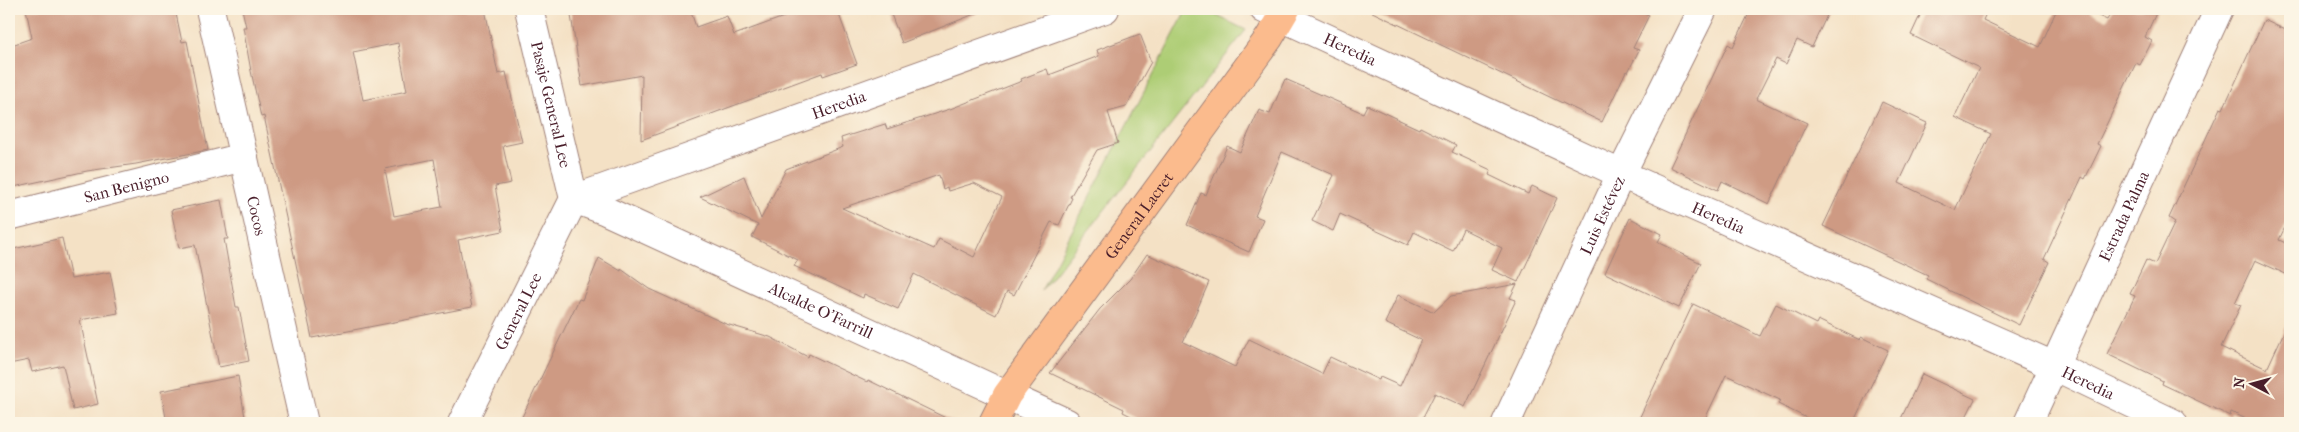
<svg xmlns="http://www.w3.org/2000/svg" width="2299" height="432" viewBox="0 0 2299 432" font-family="'IM FELL French Canon',serif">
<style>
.green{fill:#adcd75;stroke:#7c7650}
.building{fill:#ce9a83;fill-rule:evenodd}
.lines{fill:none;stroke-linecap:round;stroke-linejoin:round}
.minor-casing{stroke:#9f8078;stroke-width:30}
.major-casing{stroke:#9f8078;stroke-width:30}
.minor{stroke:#fff;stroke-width:28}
.major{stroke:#fbbb8d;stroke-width:28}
.labels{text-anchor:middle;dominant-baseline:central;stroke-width:4;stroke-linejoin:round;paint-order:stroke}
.street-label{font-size:16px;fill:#4a1f2b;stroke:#fcf5e5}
</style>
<rect width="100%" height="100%" fill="#fcf5e5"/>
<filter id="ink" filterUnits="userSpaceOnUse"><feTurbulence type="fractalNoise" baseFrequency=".02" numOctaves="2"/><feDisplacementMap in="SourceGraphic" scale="10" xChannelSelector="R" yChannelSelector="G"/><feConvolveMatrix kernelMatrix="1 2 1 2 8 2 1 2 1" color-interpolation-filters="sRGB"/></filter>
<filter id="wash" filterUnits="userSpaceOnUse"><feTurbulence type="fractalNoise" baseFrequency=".0096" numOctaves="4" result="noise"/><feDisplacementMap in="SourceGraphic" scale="20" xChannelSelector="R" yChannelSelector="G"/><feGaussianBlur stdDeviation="1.12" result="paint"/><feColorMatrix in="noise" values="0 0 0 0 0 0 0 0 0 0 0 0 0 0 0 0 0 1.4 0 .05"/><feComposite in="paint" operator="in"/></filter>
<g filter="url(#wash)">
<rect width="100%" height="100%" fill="#f4e1c5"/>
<path class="green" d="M1187,9h16l43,21 -205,261z"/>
<g id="blocks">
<g class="building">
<path d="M26,9h149l7,33 5,-1 21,109 -72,14 -49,7 -78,17v-142l23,-8z"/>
<path d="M242,9h243l13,65 8,-2 16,70 -19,4 8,37 -16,3 8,45 -45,9 14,67 -160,31 -48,-222 -3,1 -10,-46 -8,-44h3zM398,43l9,48 -44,9 -10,-48zM434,159l8,48 -48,9 -9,-47z"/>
<path d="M570,9h120l6,18 31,-11 7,19 72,-26h31l20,55 -34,12 -1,-3 -181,67 1,-65 -60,11z"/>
<path d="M889,9h93v2l-80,32z"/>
<path d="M1366,9h269l14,6 -16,33 6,2 -11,22 -2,-1 -24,51z"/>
<path d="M1751,9h79l-18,38 -15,-7 -11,24 -10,-5 -20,40 51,24 -38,81 -47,-23 -4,9 -48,-23 58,-123 5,3z"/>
<path d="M1923,9h65l-5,11 57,27 17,-38h27l23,11 6,-11h45l-13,28 7,4 -12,24 -4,-2 -39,81 4,2 -16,33 -3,-2 -38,82 5,3 -30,63 -93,-46 2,-4 -105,-49 59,-124 45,21 -28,60 56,27 36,-76 -36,-17 24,-49 -68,-33z"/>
<path d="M2264,20l26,12v184l-11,24 11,5v31l-35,-16 -20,43 6,2 -20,42 46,22 23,-50v92l-5,12h-30l-24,-11 -1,4 -68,-32 1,-3 -56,-27 28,-58 -5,-2 16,-34 9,4 20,-42 -6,-4 51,-110 3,1z"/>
<path d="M1140,34l11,28 -25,45 -18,5 10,31 -21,7 -27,47 2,1 -13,27 -8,-3 -37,73 -7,-4 -11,24 -82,-41 -16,35 -34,-15 -1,4 -69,-32 4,-6 -46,-23 6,-12 -58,-28 44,-21 17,43 25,-50 57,-22 -2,-9 44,-14 2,5 63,-20 72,-28 -1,-2 26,-10 2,6 50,-19 -2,-6zM939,175l4,14 4,-2 1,4 26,-8 28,14 -28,60 -35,-18 -5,10 -92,-41z"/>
<path d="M1285,79l78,34 4,-8 52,24 1,-2 36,18 -4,7 39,18 -2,5 39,19 4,-8 25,12 -39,84 -26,-12 10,-22 -39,-19 -10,22 -39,-19 -6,13 -68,-31 -7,17 -21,-10 22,-46 -52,-23 -27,64 8,3 -14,33 -62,-27 14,-32 5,2 21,-49 13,6 19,-42 11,4z"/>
<path d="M221,200l7,39h-4l12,68h3l10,54 -30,6 -24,-122 -16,3 -8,-38z"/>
<path d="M1630,218l32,16 -4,8 43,21 -22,45 -74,-35z"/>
<path d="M62,238l9,41 39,-7 8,41 -38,7 18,84 -25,6 -10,-45 -31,7 -3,-12 -20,4v-114z"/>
<path d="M1147,254l62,28 -26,60 52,25 14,-28 73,35 8,-17 49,23 1,-3 20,9 21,-46 -36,-17 13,-28 36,17 17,-16 66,-12 -7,14 6,2 -51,107 -30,-14 -15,30h-275l-22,-11 1,-3 -74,-36 50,-64 30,-30z"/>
<path d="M599,258l22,13v-2l28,20 77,35 44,13 38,20 1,-3 58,28 1,-2 88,43h-437l60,-124 3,1z"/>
<path d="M1693,304l67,32 16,-32 40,20 2,-4 42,20 1,-3 27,13 -35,73h-36l-39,-19 2,-4 -54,-25 -23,48h-66z"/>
<path d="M1922,374l53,25 -12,24h-64z"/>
<path d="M238,376l8,47h-79l-6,-32z"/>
</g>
</g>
</g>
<g filter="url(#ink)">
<use href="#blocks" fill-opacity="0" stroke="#9f8078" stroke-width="1"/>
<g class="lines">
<g class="minor-casing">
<g id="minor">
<path id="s1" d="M210,9l94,414"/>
<path id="s2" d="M529,9l45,190"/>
<path id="s3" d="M1264,9l357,165 433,192 119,57"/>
<path id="s4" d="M574,199l531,-190"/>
<path id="s5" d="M574,199l32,12 461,212"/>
<path id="s6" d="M9,216l235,-59"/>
<path id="s7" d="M462,423l112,-224"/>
<path id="s8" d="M1506,423l115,-249 82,-165"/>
<path id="s9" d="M2028,423l191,-414"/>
</g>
</g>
<g class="major-casing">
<g id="major">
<path id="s10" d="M993,423l14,-28 262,-357 17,-29"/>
</g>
</g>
<use href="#minor" class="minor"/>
<use href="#major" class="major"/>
</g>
</g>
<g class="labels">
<g class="street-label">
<text stroke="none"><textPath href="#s3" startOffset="95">Heredia</textPath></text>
<text stroke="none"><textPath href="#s2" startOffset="98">Pasaje General Lee</textPath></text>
<text stroke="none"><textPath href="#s4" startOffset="281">Heredia</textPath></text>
<text stroke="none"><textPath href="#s6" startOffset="121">San Benigno</textPath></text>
<text stroke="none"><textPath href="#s10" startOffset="254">General Lacret</textPath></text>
<text stroke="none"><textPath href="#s8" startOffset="229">Luis Estévez</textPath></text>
<text stroke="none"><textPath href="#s1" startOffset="212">Cocos</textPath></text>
<text stroke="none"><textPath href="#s9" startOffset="228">Estrada Palma</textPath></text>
<text stroke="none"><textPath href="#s3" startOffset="500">Heredia</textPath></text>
<text stroke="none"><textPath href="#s5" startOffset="271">Alcalde O'Farrill</textPath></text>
<text stroke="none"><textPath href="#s7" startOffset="125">General Lee</textPath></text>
<text stroke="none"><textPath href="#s3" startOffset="905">Heredia</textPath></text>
</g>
</g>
<rect width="2299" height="432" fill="none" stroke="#fcf5e5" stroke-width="30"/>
<g transform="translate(2252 384) rotate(276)" stroke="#fcf5e5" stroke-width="4" paint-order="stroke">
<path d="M0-4L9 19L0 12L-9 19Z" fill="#4a1f2b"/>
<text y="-8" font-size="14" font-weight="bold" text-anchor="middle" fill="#4a1f2b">N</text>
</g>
</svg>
